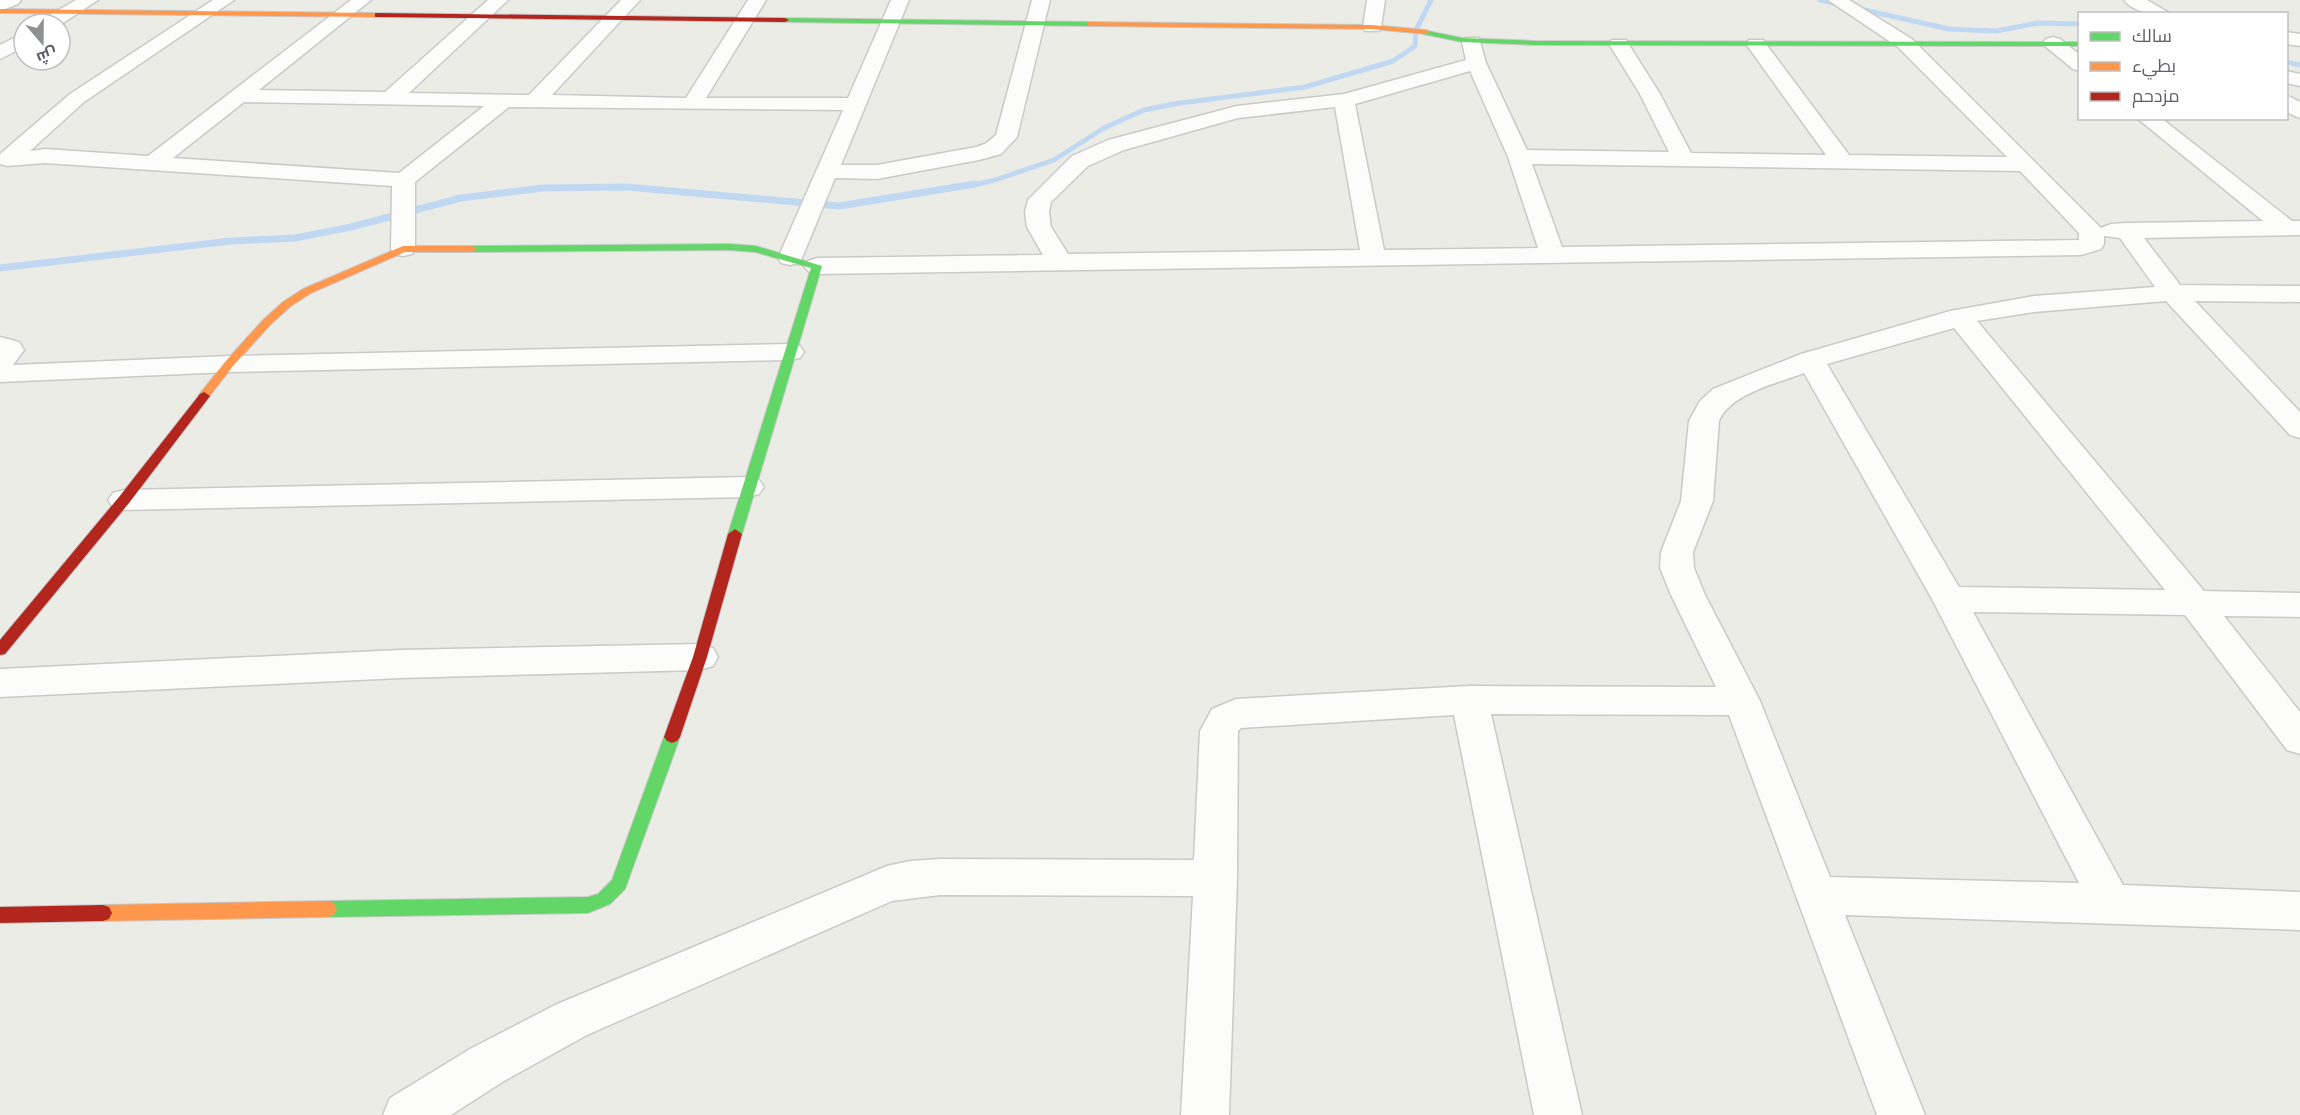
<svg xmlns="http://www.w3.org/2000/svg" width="2300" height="1115" viewBox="0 0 2300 1115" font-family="Manrope,Cairo,sans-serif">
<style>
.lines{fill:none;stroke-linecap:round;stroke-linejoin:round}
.stream-far1{stroke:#c0d8f2;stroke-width:5}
.stream{stroke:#c0d8f2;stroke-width:7}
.street-casing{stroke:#c9c9c9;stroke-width:3}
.fast-casing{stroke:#c8c9c9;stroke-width:2}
.slow-casing{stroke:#c8c9c9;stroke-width:2}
.jam-casing{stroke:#c8c9c9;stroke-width:2}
.street{fill:#fcfcfb;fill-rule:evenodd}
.fast{fill:#63d668;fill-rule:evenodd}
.slow{fill:#ff974d;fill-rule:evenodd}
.jam{fill:#b3261e;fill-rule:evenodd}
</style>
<rect width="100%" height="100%" fill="#ecece7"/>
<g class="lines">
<g class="stream-far1">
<path d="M1820,0l129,29 47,2 42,-8 42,1"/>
<path d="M2286,62l14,3"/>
<path d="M968,186l24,-5 62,-21 50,-32 40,-18 36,-7 125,-16 88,-26 22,-15 1,-16 15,-30"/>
</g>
<path class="stream" d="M0,268l231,-27 64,-3 56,-11 110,-29 82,-10 84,-1 212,19 136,-22"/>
<g class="street-casing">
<g id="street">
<path d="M0,0h21l-3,4 -18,7z"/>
<path d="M76,0h22l-38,25 -21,-1 2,-4z"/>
<path d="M213,0h21l-150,102 -54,49 15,-2 103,7 203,-156h20l-112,90 126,2 103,-92h20l-99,93 120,2 92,-95h19l-88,95 134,3 62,-98h18l-60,98h142l43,-98h18l-68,165h36l99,-18 9,-3 11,-9 36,-135h18l-33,137 -16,17 -22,6 -102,19 -42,-1 -33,80 -3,5 -9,2 -9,-2 -3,-5 65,-148 -334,-3 -94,75v67l-3,5 -9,2 -9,-2 -3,-5 1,-63 -347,-23 -38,3 -7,-2v-10l70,-60zM244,102l240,4 -85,67 -226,-15z"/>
<path d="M1367,0h18l-4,27 -2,4h-14l-2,-4z"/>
<path d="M1828,0h21l63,39 189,189 10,-4 15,-1 137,-2 -126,-103h24l131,103h8v14l-156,3 36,47 120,1v16l-105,-1 105,111v26l-10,-3 -124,-134 -132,11 -57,9 227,270 96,2v24l-76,-1 76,96v42l-13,-4 -102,-135 -212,-3 150,273 177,7v38l-455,-15 80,200h-48l-148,-400 -238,-1 91,401h-48l-80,-400 -213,13 -3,3 -1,147 -8,237h-48l12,-219 -253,-1 -48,6 -305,134 -83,46 -53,34h-68l7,-17 80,-49 85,-44 332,-139 23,-5 30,-2 254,1 6,-129 12,-22 24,-10 233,-13 247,1 -45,-92 -11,-27 1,-16 20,-51 8,-80 11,-20 13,-12 88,-35 149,-43 84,-15 121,-9 -35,-49 -16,-2v8l-3,5 -20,6 -1264,19 -9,-3 -4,-5 4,-5 9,-3 226,-3 -16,-28 -2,-15 3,-12 44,-44 36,-16 129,-34 107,-12 122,-34 -4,-18 3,-4h14l7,25 41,87 142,2 -29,-58 -31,-50 3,-4h14l34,54 31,59 135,2 -80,-111 3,-4h14l86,115 158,2 -109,-110zM1470,71l38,86 30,91 -154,2 -29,-146zM1335,107l25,143 -292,4 -17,-27 -2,-15 2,-10 37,-36 36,-16 114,-32zM1532,164l488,7 59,62v7l-517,7zM1954,328l211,262 -206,-3 -132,-223zM1804,373l128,226 147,284 -249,-6 -70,-176 -55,-106 -11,-27 -1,-16 20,-51 6,-80c11,-27 59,-38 85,-48z"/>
<path d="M2124,0h23l24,14c-16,0 -36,0 -47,-14z"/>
<path d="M2286,32l14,2v12l-14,-2z"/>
<path d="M24,33v14l-24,12v-14z"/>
<path d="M2053,37l7,2 20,16v16l-7,-2 -27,-22 -3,-4 3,-4z"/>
<path d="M2286,71l14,3v12l-14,-3z"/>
<path d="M2286,95l14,7v16l-14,-6z"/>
<path d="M0,337l19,5 5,8 -11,15 216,-9 561,-12 10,2 4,6 -4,6 -10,2 -561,12 -229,10z"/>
<path d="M748,477l11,3 5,7 -5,7 -11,3 -624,13 -11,-3 -5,-7 5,-7 11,-3z"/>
<path d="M700,644l13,4 5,9 -5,9 -13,4 -300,8 -400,19v-28l400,-19z"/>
</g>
</g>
<g class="fast-casing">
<g id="fast">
<path d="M782,18l309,4 4,2 -4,2 -306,-4h-3z"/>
<path d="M1423,30l39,8 74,3 544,1v4l-544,-1 -74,-3 -39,-8z"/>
<path d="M729,244l27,2 66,20 -80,268 -7,5 -7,-5 83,-266 -56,-16 -26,-2 -257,2 -5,-3 5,-3z"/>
<path d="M672,731l5,2 3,4 -55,152 -15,15 -22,9 -260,4 -6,-2 -3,-6 3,-6 6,-2 260,-4 10,-3 14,-14 52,-143 3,-4z"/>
</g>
</g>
<g class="slow-casing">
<g id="slow">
<path d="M0,9l378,4 4,2 -4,2 -378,-4z"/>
<path d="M1088,22l284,3 54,5 4,2 -4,2 -54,-5 -281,-3h-3z"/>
<path d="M403,246h69l5,3 -5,3h-67l-94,41 -20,13 -20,18 -38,42 -25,32h-8l-2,-2 27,-34 38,-42 20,-18 20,-13z"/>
<path d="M328,901l6,2 3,6 -3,6 -6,2 -225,4 -6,-2 -3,-6 3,-6 6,-2z"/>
</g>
</g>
<g class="jam-casing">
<g id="jam">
<path d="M375,13l410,5 4,2 -4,2 -407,-5h-3z"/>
<path d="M204,392l6,4 -81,107 -124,151 -5,1v-15l119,-143 81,-103z"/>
<path d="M735,529l7,5 -35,123 -27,80 -3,4 -5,2 -5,-2 -3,-4 29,-80 35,-123z"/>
<path d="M103,905l6,2 3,6 -3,6 -6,2 -103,2v-16z"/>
</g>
</g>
<use href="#street" class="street"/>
<use href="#fast" class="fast"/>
<use href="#slow" class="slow"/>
<use href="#jam" class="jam"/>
</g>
<rect x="2078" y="12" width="210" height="108" fill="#ffffff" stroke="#bebfc1" stroke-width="1.5"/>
<rect x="2090" y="32" width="30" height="9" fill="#63d668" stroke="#bebfc1" stroke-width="1.5"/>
<text x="2132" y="42" font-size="18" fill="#5d5f64">سالك</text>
<rect x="2090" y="62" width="30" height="9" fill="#ff974d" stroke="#bebfc1" stroke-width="1.5"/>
<text x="2132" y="72" font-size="18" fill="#5d5f64">بطيء</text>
<rect x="2090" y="92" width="30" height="9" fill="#b3261e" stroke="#bebfc1" stroke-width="1.5"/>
<text x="2132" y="102" font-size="18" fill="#5d5f64">مزدحم</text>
<g transform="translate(42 42) rotate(160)"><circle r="28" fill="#ffffff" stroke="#bebfc1" stroke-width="1.5"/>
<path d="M0-4.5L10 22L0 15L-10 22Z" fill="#8f9092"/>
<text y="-9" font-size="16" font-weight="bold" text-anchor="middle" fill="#5d5f64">ش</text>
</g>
</svg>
